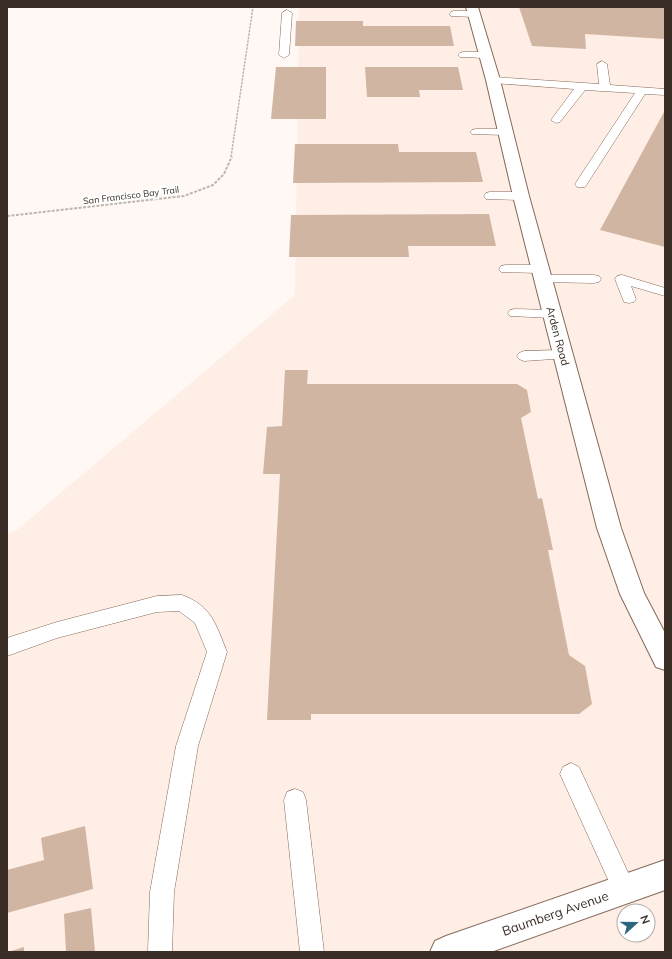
<svg xmlns="http://www.w3.org/2000/svg" width="672" height="959" viewBox="0 0 672 959" font-family="Mulish,sans-serif">
<style>
.built{fill:#feeee5;fill-rule:evenodd}
.building{fill:#d1b5a3}
.lines{fill:none;stroke-linecap:round;stroke-linejoin:round}
.lane-casing{stroke:#856958;stroke-width:1}
.street-casing{stroke:#856958;stroke-width:2}
.secondary-casing{stroke:#856958;stroke-width:2}
.path-far1{stroke:#bdb5af;stroke-width:1.5;stroke-dasharray:2.5 1;stroke-linecap:butt}
.path{stroke:#bdb5af;stroke-width:2;stroke-dasharray:3 1.5;stroke-linecap:butt}
.lane{fill:#fff;fill-rule:evenodd}
.street{fill:#fff;fill-rule:evenodd}
.secondary{fill:#fff;fill-rule:evenodd}
.labels{text-anchor:middle;dominant-baseline:central;stroke-width:4;stroke-linejoin:round;paint-order:stroke}
.far-street-label{font-size:9px;fill:#392d25;stroke:#fff}
.street-label{font-size:11px;fill:#392d25;stroke:#fff}
.near-street-label{font-size:13px;fill:#392d25;stroke:#fff}
</style>
<rect width="100%" height="100%" fill="#fff8f4"/>
<path class="built" d="M299,7h366v945h-658v-418l11,-5 277,-234zM624,911h24v24h-24z"/>
<g class="building">
<path d="M519,7h146v32l-80,-5 1,15 -54,-3z"/>
<path d="M296,21h67v5h87l4,20h-159z"/>
<path d="M276,67h50v52h-55z"/>
<path d="M365,67h93l5,23h-44l1,7h-53z"/>
<path d="M664,112h1v135l-65,-17z"/>
<path d="M295,144h103l1,8h77l7,30 -190,1z"/>
<path d="M489,214l7,32h-88l1,11h-120l2,-42z"/>
<path d="M285,370h23l-1,14h210l10,6 4,22 -10,6 17,81 4,-1 11,52h-5l21,105 16,11 7,38 -13,10h-268v6h-44l13,-246h-17l4,-47 15,-1z"/>
<path d="M85,826l8,63 -86,24v-43l37,-10 -3,-22z"/>
<path d="M91,908l4,44h-29l-2,-38z"/>
<path d="M24,947v5h-16z"/>
</g>
<g class="lines">
<g class="lane-casing">
<g id="lane">
<path d="M287,10l5,3 -3,42 -5,3 -5,-3 3,-42z"/>
<path d="M454,11h20l5,3 -5,3 -23,-1 -2,-2 2,-2z"/>
<path d="M463,52h22l5,3 -5,3 -25,-1 -2,-2 2,-2z"/>
<path d="M602,61l5,3 3,21 55,4v6l-20,-1 -58,90 -2,3h-8l-2,-3 60,-91 -50,-3 -25,32 -4,1 -5,-3 23,-31 -81,-6 -5,-3 5,-3 106,7 -2,-20z"/>
<path d="M476,129h29l6,3 -6,3 -33,-1 -2,-2 2,-2z"/>
<path d="M490,192h31l4,1 2,3 -2,3 -4,1 -35,-1 -2,-3 2,-3z"/>
<path d="M506,265h34l5,1 2,3 -2,3 -5,1 -39,-1 -2,-3 2,-3z"/>
<path d="M544,275h50l5,1 2,3 -2,3 -5,1 -55,-1 -2,-3 2,-3z"/>
<path d="M622,275l43,13v8l-34,-10 5,13 -2,3 -5,1 -5,-1 -9,-23 2,-3z"/>
<path d="M515,309l37,1 5,1 2,3 -2,3 -5,1 -42,-2 -2,-3 2,-3z"/>
<path d="M563,350l5,2 2,3 -2,3 -44,3 -5,-2 -2,-3 2,-3 5,-2z"/>
<path d="M182,595c30,11 34,30 45,57l-29,94 -24,146 -2,60h-24l2,-60 26,-146 31,-94 -12,-29 -16,-12 -22,1 -100,26 -50,18v-18l50,-16 100,-26z"/>
<path d="M571,763l8,4 53,114 4,8 -4,8 -8,4 -8,-4 -56,-123 3,-7z"/>
<path d="M295,789l8,3 3,8 18,152h-24l-16,-152 3,-8z"/>
</g>
</g>
<g class="street-casing">
<path id="street" d="M665,860v30l-174,62h-61l5,-11 11,-5z"/>
</g>
<g class="secondary-casing">
<path id="secondary" d="M466,7h12l22,73 29,116 92,332 23,65 21,40v37l-9,-3 -36,-73 -23,-66 -84,-332 -27,-116z"/>
</g>
<path class="path-far1" d="M231,157l22,-150"/>
<path class="path" d="M7,216l177,-20 29,-11 11,-11 8,-18"/>
<use href="#lane" class="lane"/>
<use href="#street" class="street"/>
<use href="#secondary" class="secondary"/>
</g>
<g class="labels">
<g class="far-street-label">
<text transform="translate(131 195) rotate(-7)">San Francisco Bay Trail</text>
</g>
<g class="street-label">
<text transform="translate(558 336) rotate(75)">Arden Road</text>
</g>
<g class="near-street-label">
<text transform="translate(555 913) rotate(-19)">Baumberg Avenue</text>
</g>
</g>
<rect width="672" height="959" fill="none" stroke="#392d25" stroke-width="16"/>
<g transform="translate(636 923) rotate(69)"><circle r="19" fill="#ffffff" stroke="#b0aba8"/>
<path d="M0-3L7 15L0 10L-7 15Z" fill="#2d647f"/>
<text y="-6" font-size="11" font-weight="bold" text-anchor="middle" fill="#392d25">N</text>
</g>
</svg>
